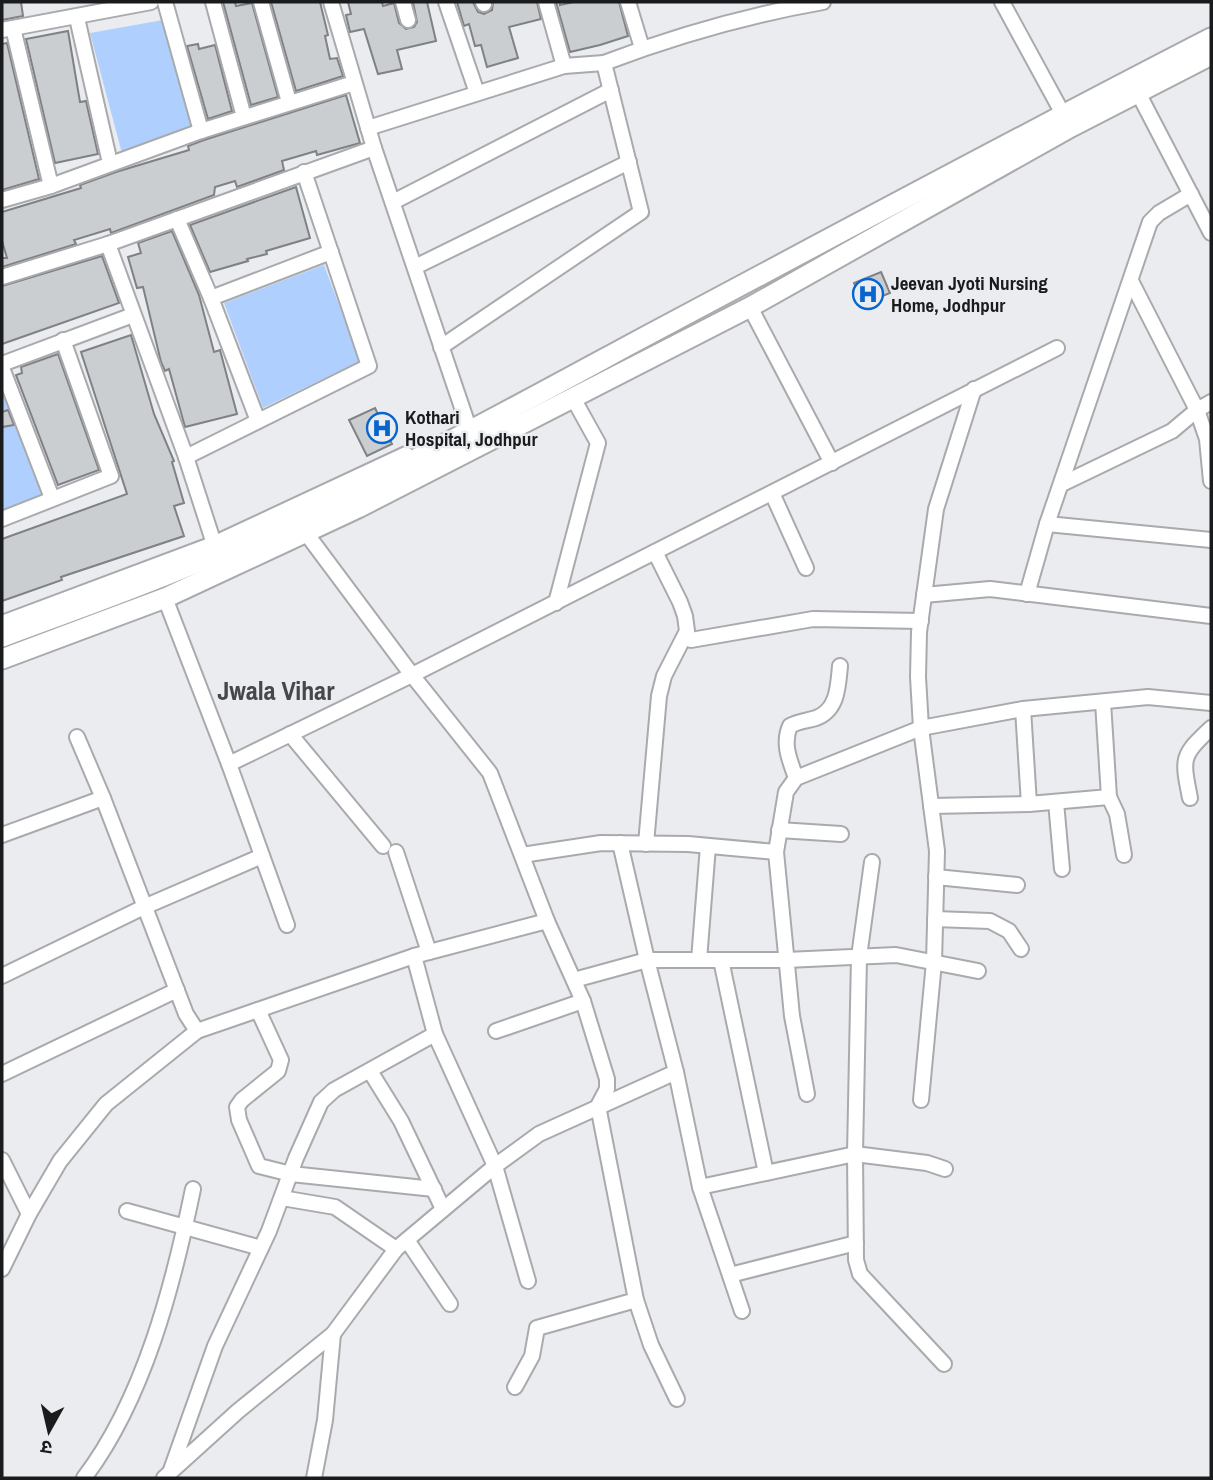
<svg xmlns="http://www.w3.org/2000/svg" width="1213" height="1480" viewBox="0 0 1213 1480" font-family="'Archivo Narrow','Noto Sans Devanagari',sans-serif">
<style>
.green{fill:#afd0fe}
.building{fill:#cbced1;stroke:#7f8184;stroke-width:2}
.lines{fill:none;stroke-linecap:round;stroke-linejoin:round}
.street-casing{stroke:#a8aaad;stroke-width:18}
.secondary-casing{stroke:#a8aaad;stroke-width:23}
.street{stroke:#fff;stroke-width:14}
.secondary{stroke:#fff;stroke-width:19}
.labels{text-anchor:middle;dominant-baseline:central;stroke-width:5;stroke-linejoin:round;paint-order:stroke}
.poi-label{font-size:19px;font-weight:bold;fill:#1a1b1c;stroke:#eaecf0;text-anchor:start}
.district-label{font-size:26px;font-weight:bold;fill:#454749;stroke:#eaecf0}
</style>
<rect width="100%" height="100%" fill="#eaecf0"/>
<g class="green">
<path d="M163,20l38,117 -77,24 -34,-128z"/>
<path d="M324,265l36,96 -97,47 -39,-105z"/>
<path d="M6,381l40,127 -44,16v-141z"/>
</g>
<g class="building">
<path d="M2,2h19l2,14 -21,4z"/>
<path d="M223,2h12l1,4 16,-3 26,94 -27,8z"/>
<path d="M271,2h49l8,33 -3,1 5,23 7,-1 6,18 -47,15z"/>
<path d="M348,2h34l1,4 11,-3 5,20 7,6 8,-2 3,-5 -4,-20h14l9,39 -39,9 5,19 -24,5 -14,-45 -14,3 -4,-17 5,-1z"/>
<path d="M457,2h16l5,10 6,2 8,-4 1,-8h44l4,17 -32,8 9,31 -31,9 -6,-22 -6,1 -6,-22 -5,2z"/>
<path d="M556,2h4v3l14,-3h45l9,34 -28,9 -30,7z"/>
<path d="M68,31l12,71 6,-1 12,53 -43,9 -29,-124z"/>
<path d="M7,43l32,136 -37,11v-146z"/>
<path d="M198,44l1,5 16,-4 17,66 -24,8 -21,-73z"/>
<path d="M346,95l14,48 -43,12 -1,-4 -34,10 2,9 -47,17 -2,-6 -20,6 -1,8 -103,38 -1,-4 -36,11 2,4 -74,23v-9h5l-5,-17v-29l79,-24 -1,-3 36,-13 73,-22 -1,-4 16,-6z"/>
<path d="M296,187l14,51 -44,13 1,3 -20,5 1,2 -38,11 -20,-47z"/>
<path d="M172,231l27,64 15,57 6,-2 17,64 -52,13 -16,-58 -4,2 -4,-9 -18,-75 -6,1 -9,-31 13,-4 -3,-10z"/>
<path d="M102,256l17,47 -117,41v-58z"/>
<path d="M881,272l9,21 -27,11 -9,-21z"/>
<path d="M131,335l23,79 20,47 -2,1 12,41 -10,3 10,30 -123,41 1,3 -60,21v-62l125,-45 -46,-142z"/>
<path d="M58,354l41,116 -41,15 -42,-110 6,-2 -1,-6z"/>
<path d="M375,408l17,36 -25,12 -18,-36z"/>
<path d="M8,410l6,15 -12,2v-15z"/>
</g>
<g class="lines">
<g class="street-casing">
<g id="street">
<path d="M165,2l36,129"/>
<path d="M213,2l31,115"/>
<path d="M261,2l28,100"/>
<path d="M331,2l43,146 99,292"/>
<path d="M403,2l5,18"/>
<path d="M446,2l31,91"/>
<path d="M483,2l1,2"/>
<path d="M546,2l18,64"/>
<path d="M628,2l14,46"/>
<path d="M1002,2l61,112"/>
<path d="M77,18l33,145"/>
<path d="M13,28l38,158"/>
<path d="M2,30l149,-28"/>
<path d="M1134,85l77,148"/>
<path d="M368,128l196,-62 40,-3"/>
<path d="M2,200l49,-14 150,-55 153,-48"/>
<path d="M393,202l218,-112"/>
<path d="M177,219l34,79 47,123"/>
<path d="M108,244l78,213 31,96"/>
<path d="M415,267l214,-105"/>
<path d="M2,277l106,-33 266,-96"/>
<path d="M1131,281l66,129 10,29 4,42"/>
<path d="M211,298l120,-46"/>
<path d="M750,307l82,156"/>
<path d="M441,347l200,-135 -37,-149c71,-27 145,-48 219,-61"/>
<path d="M2,364l131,-49"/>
<path d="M2,368l50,130"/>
<path d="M186,457l183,-91 -65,-194"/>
<path d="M1062,484l110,-53 25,-21 14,-8"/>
<path d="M772,493l34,75"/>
<path d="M2,519l109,-43 -48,-136"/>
<path d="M1047,524l164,16"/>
<path d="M300,525l112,150 78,98 57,148 36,80 24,78v10l-9,17 38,194 -99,28 -5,28 -17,31"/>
<path d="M1027,594l20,-70 103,-302 9,-9 32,-19"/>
<path d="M924,595l66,-6 221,27"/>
<path d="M165,598l64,166 58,161"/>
<path d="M556,603l42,-160 -25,-45"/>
<path d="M2,623l211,-79 193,-90"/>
<path d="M691,640l122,-21 108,2"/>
<path d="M1023,709l6,95"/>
<path d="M290,734l93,112"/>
<path d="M229,764l183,-89 645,-327"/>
<path d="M796,778c-6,-17 -14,-34 -6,-52 8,-5 17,-5 26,-8 22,-8 22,-32 24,-52"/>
<path d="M1109,797l8,17 7,41"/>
<path d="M1190,798c-8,-40 -9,-42 21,-70"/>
<path d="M1056,802l6,67"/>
<path d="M931,806l98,-2 80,-7 -6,-95"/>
<path d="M779,830l62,4"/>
<path d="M2,835l101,-37"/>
<path d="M620,843l27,117 29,112"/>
<path d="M646,844l13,-148 5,-20 23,-45 -2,-15 -5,-14 -25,-50"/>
<path d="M396,852l33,100"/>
<path d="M776,852l10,-60 10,-14 125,-50 102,-19 125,-12 63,6"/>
<path d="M522,855l79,-12 87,1 88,8 16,164 15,78"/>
<path d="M936,877l81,8"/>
<path d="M935,919l55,2 19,10 12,18"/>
<path d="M699,960l9,-114"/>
<path d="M721,960l45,213"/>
<path d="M2,976l142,-69 118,-51"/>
<path d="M574,980l73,-20h139l110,-5 82,16"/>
<path d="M258,1010l23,50 -3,11 -36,29 -5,7 2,13 20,46 32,8 143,15"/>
<path d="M197,1031l217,-75"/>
<path d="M496,1031l87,-30"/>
<path d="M435,1034l-21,-78 133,-35"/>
<path d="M370,1071l31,50 42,88"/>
<path d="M2,1074l175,-84"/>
<path d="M921,1100l13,-138 3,-111 -16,-123 -3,-51 1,-45 17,-123 38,-120"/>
<path d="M2,1160l27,54"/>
<path d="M700,1187l42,124"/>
<path d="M282,1198l53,9 61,42"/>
<path d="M127,1211l134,37"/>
<path d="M407,1240l43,64"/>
<path d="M2,1269l27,-55 31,-53 46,-57 91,-73 -11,-17 -83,-216 -26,-61"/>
<path d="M730,1275l126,-32"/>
<path d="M636,1300l15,45 26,54"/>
<path d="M944,1364l-84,-90 -4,-14 -1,-106 72,9 18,6"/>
<path d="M171,1470l44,-124 54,-115 27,-73 25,-56 13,-12 101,-56 60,132 33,115"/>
<path d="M84,1478c60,-79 89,-192 109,-289"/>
<path d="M164,1478l74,-67 95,-77 63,-85 99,-83 44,-32 137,-62 24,115 155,-33 4,-197 13,-95"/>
<path d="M314,1478l11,-58 8,-86"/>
</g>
</g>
<g class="secondary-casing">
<g id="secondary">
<path d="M2,637c72,-27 145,-52 215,-83 143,-62 281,-138 418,-212 192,-102 383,-205 576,-304"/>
<path d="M2,659l163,-61 193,-90 392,-201 321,-180 140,-72"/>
</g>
</g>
<use href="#street" class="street"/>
<use href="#secondary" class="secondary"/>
</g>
<defs>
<g id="hospital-ring" transform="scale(1.575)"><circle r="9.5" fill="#eaecf0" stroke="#0765ce" stroke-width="1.5"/><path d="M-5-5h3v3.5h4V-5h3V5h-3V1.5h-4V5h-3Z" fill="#0765ce"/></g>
</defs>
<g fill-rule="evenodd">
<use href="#hospital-ring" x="868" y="294"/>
<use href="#hospital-ring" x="382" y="428"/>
</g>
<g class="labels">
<g class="poi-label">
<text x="891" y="283">Jeevan Jyoti Nursing<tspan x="891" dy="22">Home, Jodhpur</tspan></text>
<text x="405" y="417">Kothari<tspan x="405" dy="22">Hospital, Jodhpur</tspan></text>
</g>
<g class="district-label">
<text x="276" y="690">Jwala Vihar</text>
</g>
</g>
<rect width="1213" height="1480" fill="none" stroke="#1a1b1c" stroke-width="7"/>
<g transform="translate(49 1431) rotate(188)" stroke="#eaecf0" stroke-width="5" paint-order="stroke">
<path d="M0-5L12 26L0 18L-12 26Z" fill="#1a1b1c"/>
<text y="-10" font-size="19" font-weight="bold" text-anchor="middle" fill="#1a1b1c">उ</text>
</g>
</svg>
